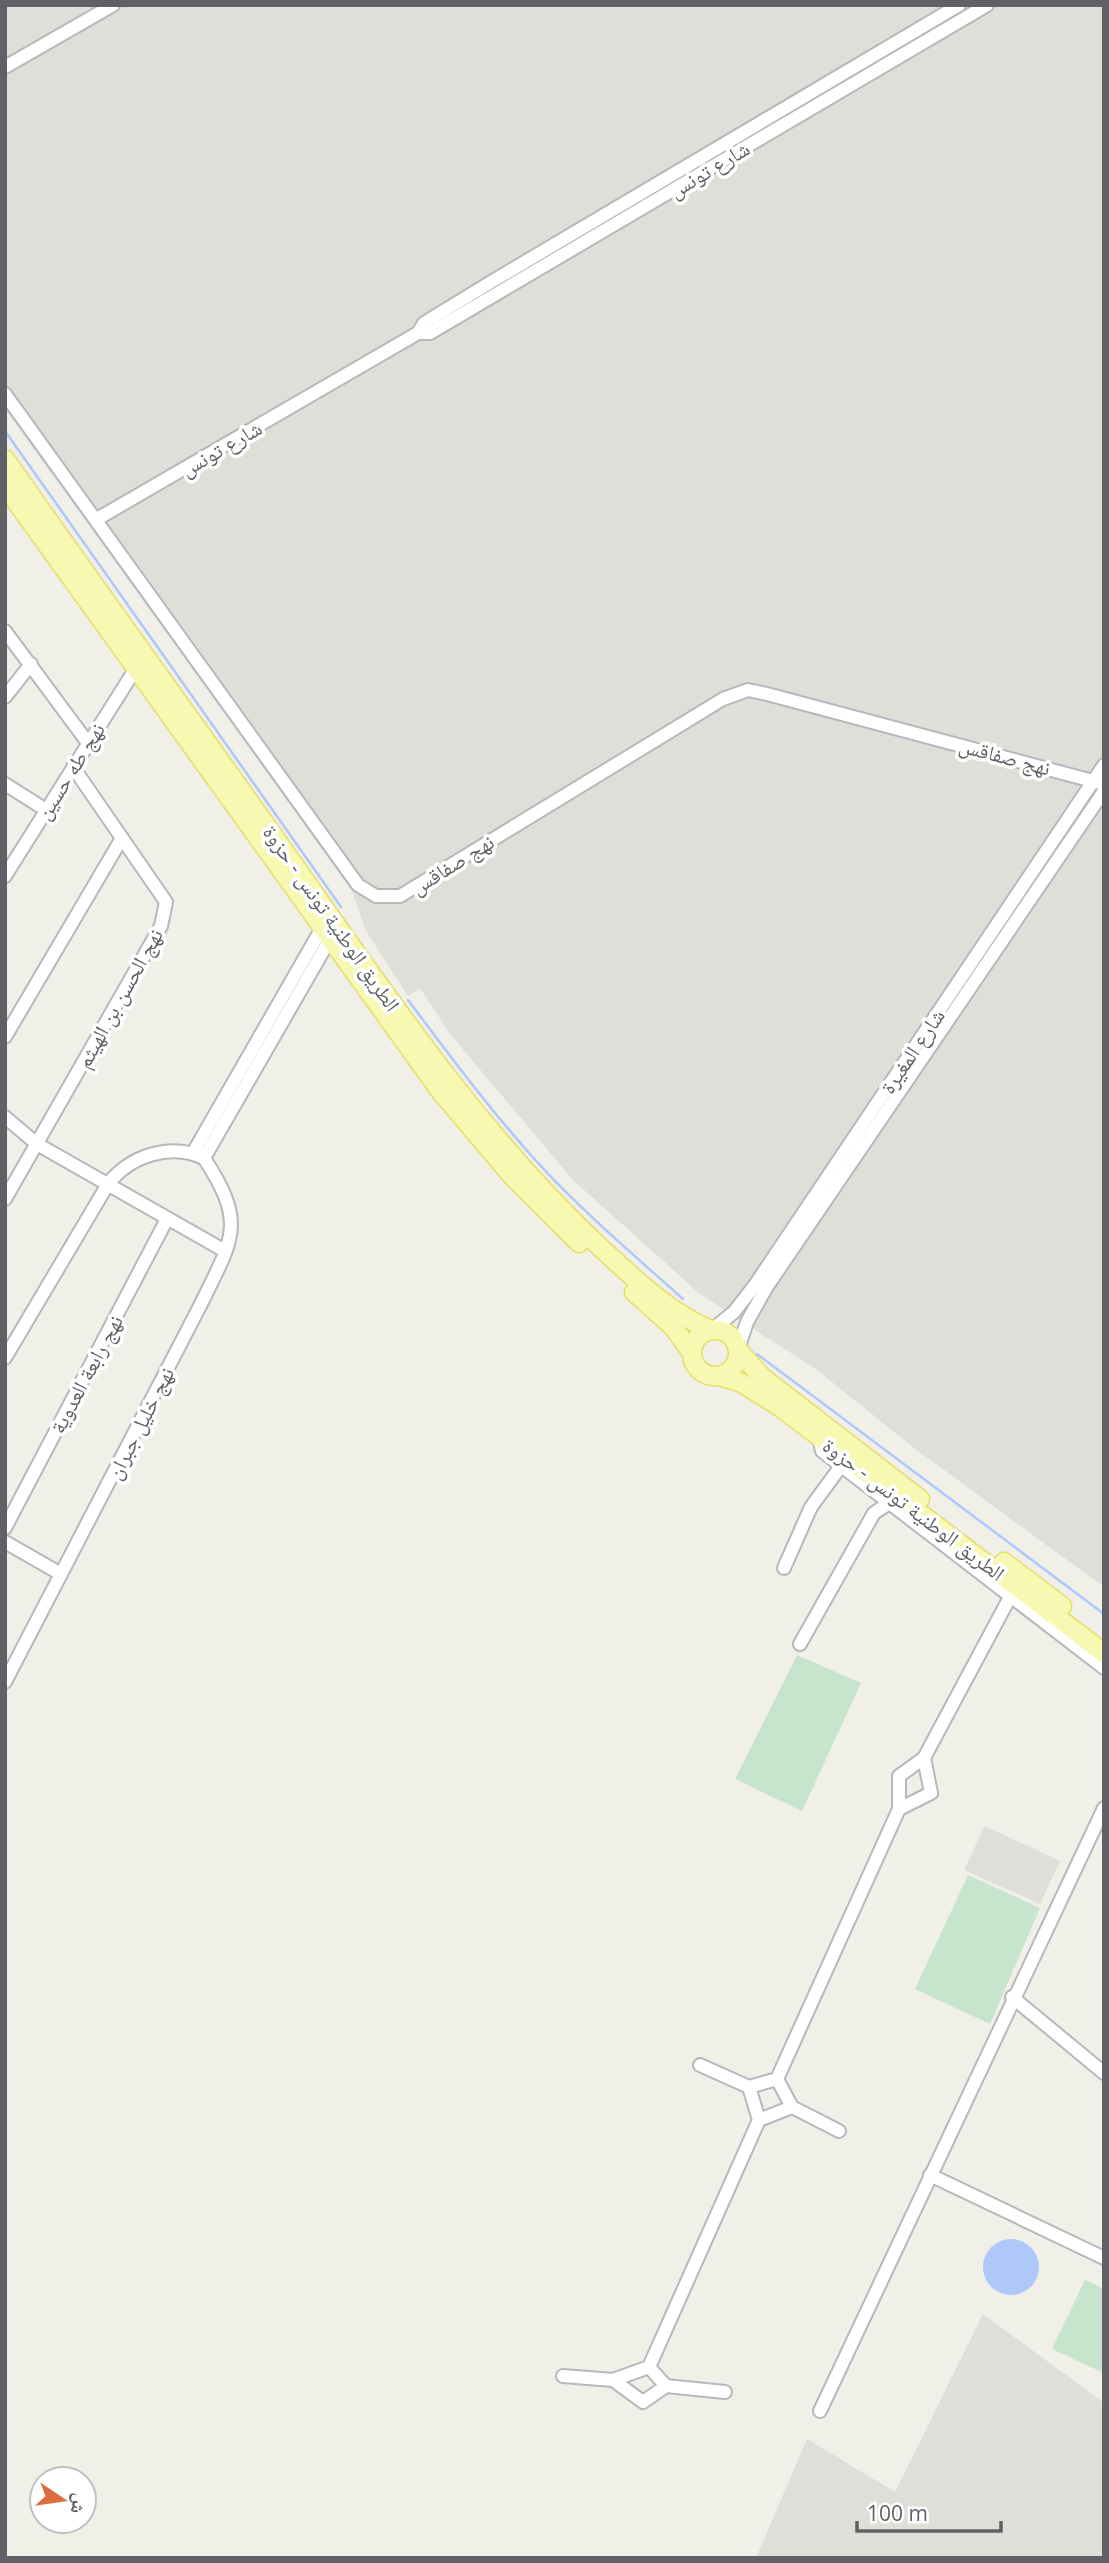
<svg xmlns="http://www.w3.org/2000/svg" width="1109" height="2563" viewBox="0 0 1109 2563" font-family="'Open Sans','Noto Naskh Arabic',sans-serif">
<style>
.industrial{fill:#dfded9}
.green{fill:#c6e5cc}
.water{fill:#aec9f9}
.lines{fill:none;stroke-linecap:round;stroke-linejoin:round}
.stream{stroke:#aec9f9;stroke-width:2.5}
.minor-casing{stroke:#b7b8bd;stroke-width:16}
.primary-casing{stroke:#e8dd69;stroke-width:21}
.minor{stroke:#fff;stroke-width:12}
.primary{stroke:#f7f9b3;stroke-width:18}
.labels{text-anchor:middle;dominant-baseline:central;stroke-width:7;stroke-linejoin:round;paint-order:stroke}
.street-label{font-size:21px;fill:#5f6166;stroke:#fff}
</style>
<rect width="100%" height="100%" fill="#f0efe8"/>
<g class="industrial">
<path d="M5,5h1099v1582l-186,-136 -101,-81 -117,-76 -127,-114 -123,-146 -30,-46 -12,8 -42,-65 -14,-40 -347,-482z"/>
<path d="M985,1826l75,35 -20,43 -76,-34z"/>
<path d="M983,2314l121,89v155h-348l51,-119 88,53z"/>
</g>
<g class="green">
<path d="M797,1655l64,28 -59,128 -67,-32z"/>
<path d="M968,1875l72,33 -50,116 -75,-35z"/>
<path d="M1085,2280l19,9v84l-52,-24z"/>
</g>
<circle class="water" cx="1011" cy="2267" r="28"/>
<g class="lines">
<g class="stream">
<path d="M5,431l336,476"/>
<path d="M408,1000c42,56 83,111 130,163 45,49 96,92 145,136"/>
<path d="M757,1354l347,260"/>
</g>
<g class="minor-casing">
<g id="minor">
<path d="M5,67l108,-62"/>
<path d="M418,333h12l557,-328"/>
<path d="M5,394l353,491 18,11h24l323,-197 25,-9 19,4 337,90"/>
<path d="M97,519l321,-186 6,-10 67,-41 468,-277"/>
<path d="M5,631l83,112"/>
<path d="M5,697l26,-33"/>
<path d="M5,784l41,26"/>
<path d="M5,876l131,-208"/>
<path d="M5,1037l117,-199"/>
<path d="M5,1117l32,27 188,107"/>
<path d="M193,1153l129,-225"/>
<path d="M204,1158l126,-219"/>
<path d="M5,1199l156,-273 5,-24 -93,-135"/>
<path d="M712,1330l22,-18 21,-27 349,-520"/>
<path d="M738,1349l9,-27 19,-34 338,-497"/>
<path d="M5,1358l103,-174c22,-28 62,-42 96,-26"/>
<path d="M819,1437l3,14 282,217"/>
<path d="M5,1528l162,-309"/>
<path d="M5,1542l56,32"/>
<path d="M784,1568l27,-61 30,-41"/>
<path d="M800,1644l74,-131 14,-9"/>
<path d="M5,1682l196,-378c32,-66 46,-80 3,-146"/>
<path d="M899,1809l32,-16 -7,-35"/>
<path d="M1012,1997l92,76"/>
<path d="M700,2065l49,22 28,-8"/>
<path d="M777,2079l122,-270v-33l25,-18 86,-161"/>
<path d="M777,2079l15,28 47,24"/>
<path d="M759,2120l33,-13"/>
<path d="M930,2175l174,83"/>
<path d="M649,2367l17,19 59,6"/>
<path d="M563,2376l50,4 36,-13 110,-247 -10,-33"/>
<path d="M613,2380l30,22 23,-16"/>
<path d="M820,2411l284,-603"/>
</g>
</g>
<g class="primary-casing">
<g id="primary">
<path d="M5,459c89,127 180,252 270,379 101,142 198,291 327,411 33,30 67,64 109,81"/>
<path d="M5,486l436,606 71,84 67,67"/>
<path d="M634,1292l39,35 19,26"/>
<circle cx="715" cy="1353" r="23"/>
<path d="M738,1350l24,27 158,122"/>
<path d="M719,1376l23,7 38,24 324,246"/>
<path d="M1004,1562l58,44"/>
</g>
</g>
<use href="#minor" class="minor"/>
<use href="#primary" class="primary"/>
</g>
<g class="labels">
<g class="street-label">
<text transform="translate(709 169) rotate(-31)">شارع تونس</text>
<text transform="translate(221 448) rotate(-30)">شارع تونس</text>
<text transform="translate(1005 756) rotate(15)">نهج صفاقس</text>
<text transform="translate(70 771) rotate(-58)">نهج طه حسين</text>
<text transform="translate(452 864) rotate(-32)">نهج صفاقس</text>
<text transform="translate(332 918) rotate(55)">الطريق الوطنية تونس - حزوة</text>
<text transform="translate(119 998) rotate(-61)">نهج الحسن بن الهيثم</text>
<text transform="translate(912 1051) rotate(-56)">شارع المغيرة</text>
<text transform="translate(86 1374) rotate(-62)">نهج رابعة العدوية</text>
<text transform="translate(140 1423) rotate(-63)">نهج خليل جبران</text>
<text transform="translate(914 1509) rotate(37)">الطريق الوطنية تونس - حزوة</text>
</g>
</g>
<rect width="1109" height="2563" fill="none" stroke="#5f6166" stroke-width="14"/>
<g transform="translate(63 2500) rotate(103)"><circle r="33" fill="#ffffff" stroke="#bfc0c2" stroke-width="2"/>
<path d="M0-5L12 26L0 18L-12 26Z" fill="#dd6c40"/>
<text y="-10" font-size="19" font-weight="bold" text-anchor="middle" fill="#5f6166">ش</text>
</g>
<path d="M857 2521v10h144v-10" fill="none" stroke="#5f6166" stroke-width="3.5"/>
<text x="867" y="2521" font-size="21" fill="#5f6166" stroke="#ffffff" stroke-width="5" paint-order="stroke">100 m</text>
</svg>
